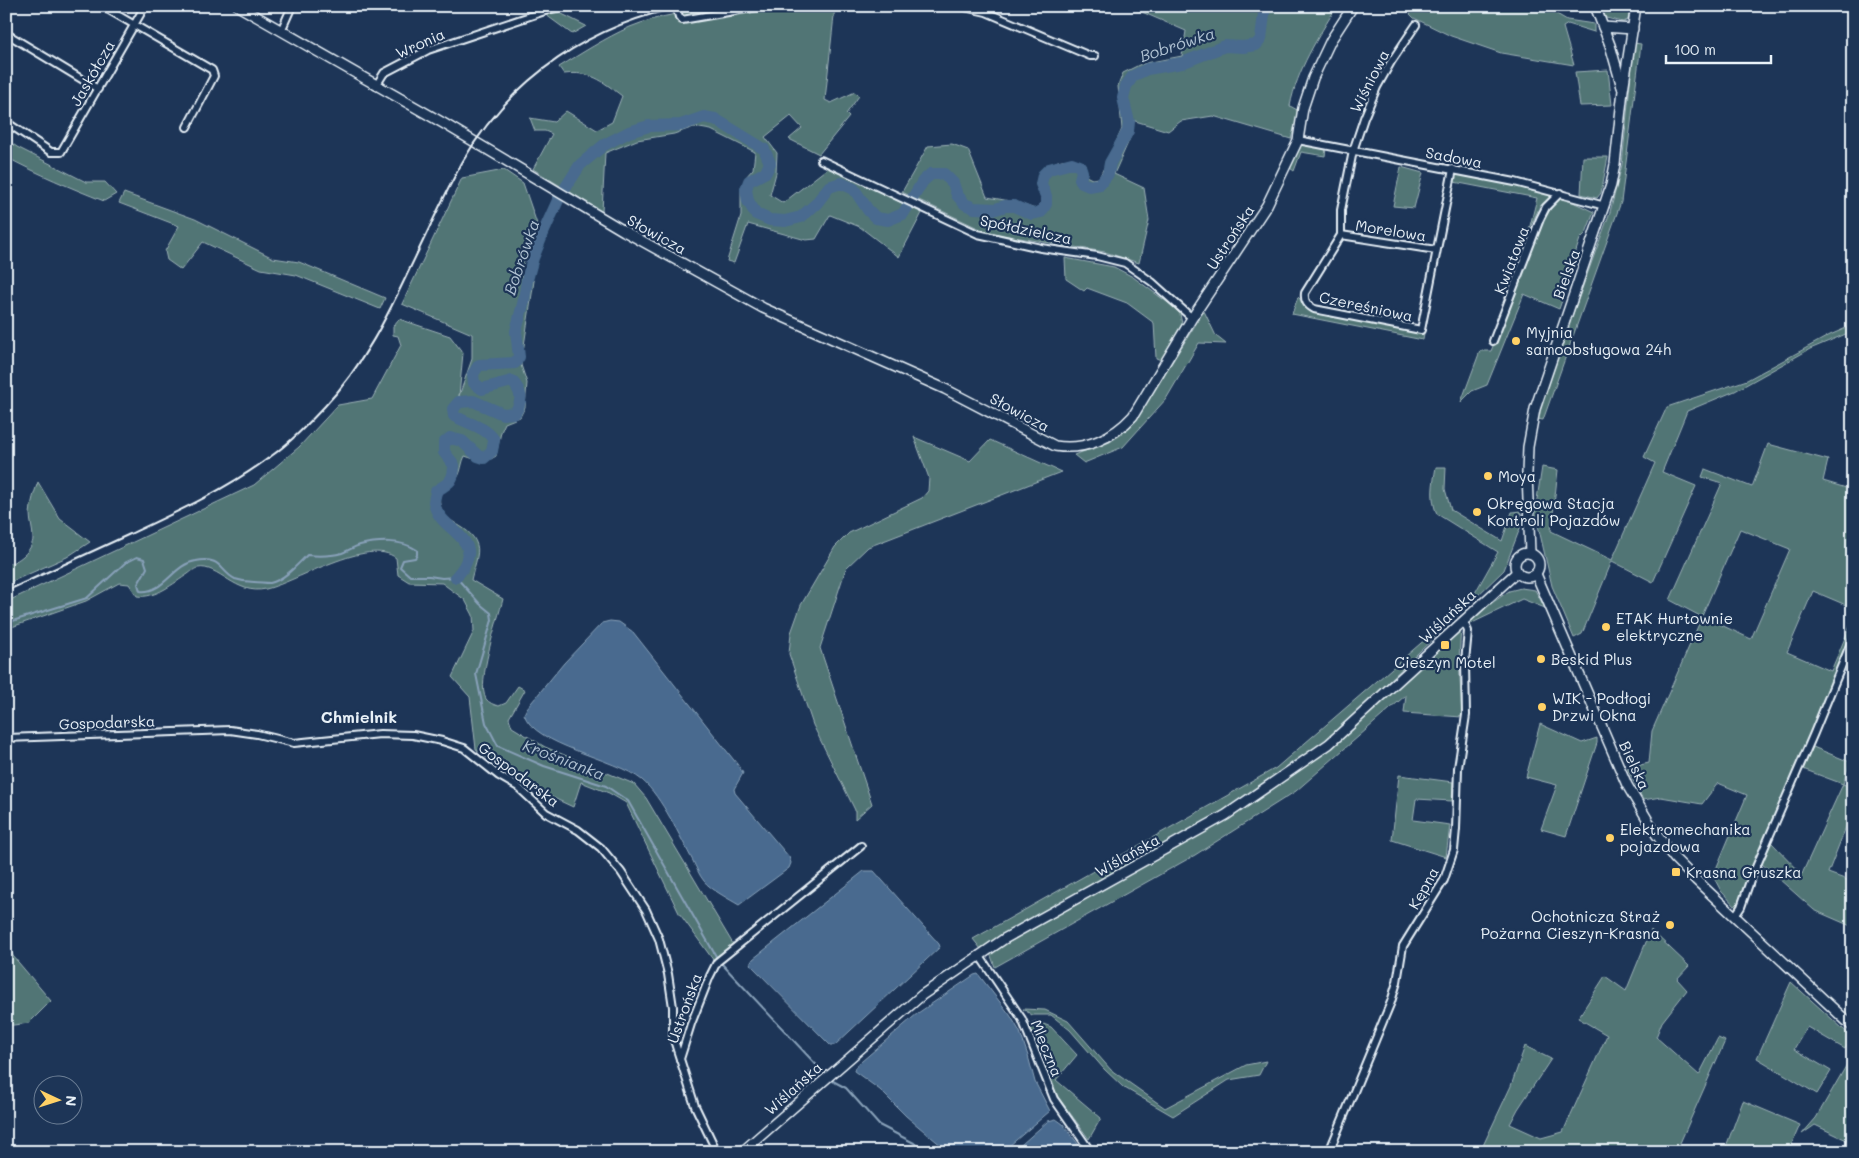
<svg xmlns="http://www.w3.org/2000/svg" width="1859" height="1158" viewBox="0 0 1859 1158" font-family="Mali,sans-serif">
<style>
.green{fill:#517475;stroke:#9cb2b6;fill-rule:evenodd}
.water{fill:#486b8f;stroke:#88a1b9}
.lines{fill:none;stroke-linecap:round;stroke-linejoin:round}
.stream{stroke:#88a1b9;stroke-width:2}
.river{stroke:#486b8f;stroke-width:12}
.street-casing{stroke:#e8f1f8;stroke-width:10}
.secondary-casing{stroke:#e8f1f8;stroke-width:12}
.street{stroke:#1d3557;stroke-width:6}
.secondary{stroke:#1d3557;stroke-width:9}
.rail{stroke:#e8f1f8;stroke-width:2}
.poi-dot{fill:#ffd166;stroke:#1d3557;stroke-width:2}
.labels{text-anchor:middle;dominant-baseline:central;stroke-width:4.5;stroke-linejoin:round;paint-order:stroke}
.street-label{font-size:15px;fill:#e8f1f8;stroke:#1d3557}
.poi-label{font-size:15px;fill:#e8f1f8;stroke:#1d3557;text-anchor:start}
.water-label{font-size:16px;font-style:italic;fill:#b0c2d3;stroke:#1d3557}
.neighbourhood-label{font-size:16px;font-weight:bold;fill:#e8f1f8;stroke:#1d3557}
</style>
<rect width="100%" height="100%" fill="#1d3557"/>
<filter id="ink" filterUnits="userSpaceOnUse"><feTurbulence type="fractalNoise" baseFrequency=".02" numOctaves="2"/><feDisplacementMap in="SourceGraphic" scale="10" xChannelSelector="R" yChannelSelector="G"/><feConvolveMatrix kernelMatrix="1 2 1 2 8 2 1 2 1" color-interpolation-filters="sRGB"/></filter>
<g filter="url(#ink)">
<g class="green">
<path d="M724,6h111l-10,94 6,3 24,-11 4,4 -13,18 3,3 -30,37 -30,-15 13,-11 -11,-12 -26,21 12,16 -1,20 -6,22 13,8 46,-36 93,46 -23,44 -39,-30 -30,-12 -14,24 -10,1 -58,-16 -14,39 -7,-2 14,-45v-27l4,-11 8,-9 2,-17 -44,-22 -17,-3 -20,7 -37,6 -32,13 -3,59 -69,-43 19,-35 -7,-3h-10l-5,-13 24,4 12,-11 31,19 15,-8 10,-26c-21,-16 -31,-25 -58,-22l-5,-7c23,-14 46,-29 71,-40 29,-12 63,-16 94,-21z"/>
<path d="M1128,6h209c-19,31 -40,64 -47,100l9,5 -8,28 -78,-23 -32,5 -13,10 -36,-11 -1,16 -17,38 30,14 5,32 -10,43 -34,-11 -110,-18 -17,-6 -76,-36 26,-46 24,-2 16,6 19,47 29,5 19,7 5,-2c7,-23 -15,-33 18,-46 9,-3 19,-2 27,3l1,12 6,3 7,-1 23,-49 -4,-43 5,-13 18,-9 41,-8 4,-25z"/>
<path d="M1417,6h126l24,14 27,4v8l-26,-8 -5,3 11,38 -73,-12 -50,-17 -37,-18 -4,-4z"/>
<path d="M1600,6h30l-2,14 -5,2 -17,-4z"/>
<path d="M556,11l30,15 -14,8 -26,-19z"/>
<path d="M1634,43l7,1 -20,158 -78,218 -6,-1 19,-59 54,-148 12,-47z"/>
<path d="M1608,70l4,35 -32,1 -5,-34z"/>
<path d="M6,139l11,8 69,35h19l11,12 -12,7c-33,-13 -66,-27 -98,-44z"/>
<path d="M1300,143l26,5 -1,8 -24,-4 -7,19 -4,-3z"/>
<path d="M1583,157h25l-7,36 -4,5 -16,-4z"/>
<path d="M1401,167l22,6 -9,35 -21,-2z"/>
<path d="M504,170l19,13 14,41 -18,51 15,6 -13,84 6,18 -2,24 -5,10 -15,6 -4,9 -5,24c-11,8 -19,4 -31,0 -3,6 -3,10 -5,16 -3,10 -12,15 -20,21 -5,33 30,28 37,52 3,9 -4,25 -6,35l32,19c-5,20 -27,84 -17,100 3,4 8,6 13,7l7,-3 12,-17 7,4 -16,28 3,9 33,20 89,37 12,14 87,146 -19,17 -35,-48 -53,-110 -17,-10 -28,-11 -8,25 -28,-13 -18,-15 -29,-12 -22,-18 -6,-52 -18,-20 22,-46 -1,-16 -8,-15 -23,-17 -33,-1 -11,-7 -2,-17c-27,-22 -100,24 -130,31 -30,7 -48,-25 -68,-21 -3,0 -7,4 -10,6 -14,9 -33,25 -51,22l-8,-12 -10,-1 -33,18 -80,28v-27l248,-117 45,-38 39,-42 34,-6 29,-54 -3,-9 -5,-1v-9l6,-7 51,17 13,17 -4,43 13,-37v-25l-70,-30 60,-126z"/>
<path d="M1456,173l97,22 -13,11 -11,24 8,-32 -83,-16z"/>
<path d="M124,193l71,26 78,39 26,4 86,36 -5,11 -84,-34 -35,-6 -58,-27 -22,28 -14,-10 -2,-9 14,-25 -60,-23z"/>
<path d="M1562,197l32,15 -8,21 -6,6 -4,12v9l-17,49 -35,-15 -37,91 -15,6 -11,11 19,-51h11l52,-130 11,-17z"/>
<path d="M1065,258l49,9 19,10 38,28 9,9 2,10 -21,36 -5,-2 -2,-35 -27,-20 -40,-15 -3,3 -18,-12z"/>
<path d="M1298,297l13,14 113,22 -1,7 -131,-26z"/>
<path d="M1204,311l12,25 10,8 -27,-1 -33,56 -43,48 -39,16 -10,-8 36,-13 24,-19z"/>
<path d="M1853,325v6l-43,18 -75,42 -48,20 -25,61 34,14 -43,96 -41,-21 -30,73 -8,4 -22,-52 -17,-74 7,-45 16,3 -7,61 61,29 43,-97 -11,-6 23,-50 80,-27 83,-45z"/>
<path d="M914,437l56,24 20,-21 71,32 -193,75 -22,21 -26,80 52,156 -17,15v-9l-42,-85 -24,-71 2,-21 10,-28 34,-58 14,-14 73,-35 6,-7 1,-13z"/>
<path d="M1768,444l60,16 -5,21 30,9v118l-40,-17 -26,61 44,19 22,-52v13l-40,97 -2,1 -75,177 -15,-16 -8,-15 34,-81 -29,-12 -16,21 -41,-7 -18,3 -16,-32 22,-5 3,-32 50,-114 -32,-17 52,-117 -20,-6 3,-8 47,18zM1740,529l50,20 -39,90 -49,-23z"/>
<path d="M1436,467h10l-1,22 6,21 51,31 10,-29 8,-1 2,12 -18,47 -178,172 -101,68 -244,139 -8,-10 303,-171 195,-168 27,-48 -61,-38c-7,-16 -4,-30 -1,-47z"/>
<path d="M38,482l22,37 30,23 -23,15 -61,27v-20c12,-1 27,-14 27,-26 0,-8 -3,-16 -3,-24 1,-12 4,-21 8,-32z"/>
<path d="M1521,588l14,2 10,18 -23,-9 -52,25 -1,-5 40,-28z"/>
<path d="M1461,628l-2,31 3,58 -58,-4 2,-18 -110,96 -101,64 -200,112 -5,-14 244,-137 85,-60 39,-32z"/>
<path d="M1540,724l42,19 15,-5v5l-31,93 -25,-7 16,-44 -31,-8z"/>
<path d="M1813,747l37,15 -7,22 10,4v21l-25,64 25,9v45l-39,-17 -53,-47 10,-21 31,32 41,-90 -40,-15z"/>
<path d="M1399,775l54,7 -1,19 -36,-2 -3,21 37,5 -4,32 -54,-17z"/>
<path d="M1651,930l38,36 -12,13 10,11 -25,32 -6,15 43,38 19,-37 7,3 -49,111h-196l31,-66 14,-40 26,13 -33,50 -8,15 31,14 22,-6 44,-97 -29,-17 27,-42 21,15z"/>
<path d="M6,938l7,18 38,45 -22,22 -23,3z"/>
<path d="M1791,982l61,55 -7,12 -38,-22 -13,22 37,22 -14,23 -60,-36z"/>
<path d="M1023,1009l22,1 23,11 43,49 54,38 81,-43 20,-4 -7,14 -30,5 -56,36 -50,-29 -19,-18 -34,-39 -19,-15h-19z"/>
<path d="M1036,1021l15,6 26,28 -21,25 45,38 -12,21 -33,-45 -24,-61 -2,-9z"/>
<path d="M1853,1054v89l-38,-18 -13,9 14,-16z"/>
<path d="M1743,1101l57,24 -12,27h-64z"/>
</g>
<g class="water">
<path d="M610,621l9,1 14,10 104,132 6,9 -9,16 1,4 54,64 2,6 -2,5 -50,37c-10,-6 -29,-16 -35,-24 -5,-6 -8,-14 -11,-20 -13,-24 -31,-64 -51,-81 -27,-22 -108,-34 -118,-66l3,-6 37,-45 38,-40z"/>
<path d="M864,871h10l65,73 1,3 -105,98h-5l-80,-81 3,-5z"/>
<path d="M978,974l32,41 10,17 8,24 7,26 15,29 -48,41h-53l-43,-36 -26,-26 -26,-19 1,-4 63,-54 56,-38z"/>
<path d="M1056,1119l7,5 21,28h-71l35,-31z"/>
</g>
<g class="lines">
<g class="stream">
<path d="M6,623l81,-25 38,-35 12,-6 7,2 3,9 -9,16 2,7c24,3 33,-27 56,-30 26,-5 24,11 39,18 6,2 14,3 19,3 5,0 11,1 16,1 14,-3 27,-18 37,-28 10,1 24,1 35,-2 6,-2 11,-6 18,-8 17,-4 41,-6 57,5v5l-2,3 -12,2 -3,7 10,9h19l13,2 14,-1 24,27 11,9 1,7 -16,54 10,49 12,23 46,20 62,20 22,15 89,157"/>
<path d="M722,964l101,108"/>
<path d="M831,1080l15,8 33,37 35,18 10,9"/>
</g>
<path class="river" d="M456,577c36,-40 -18,-44 -22,-75 0,-3 2,-8 2,-11 13,-8 18,-10 18,-26l-10,-13v-9l6,-5 12,3 16,15 6,2 8,-7 2,-11c-8,-13 -25,-16 -40,-24l-1,-7 6,-7 14,-1 30,13 12,-1c8,-13 7,-21 -3,-32l-30,8 -8,-6 -1,-9 6,-9 36,-2 4,-6 -3,-26 8,-31 3,-20 6,-22 11,-27 15,-33 21,-33 24,-20 25,-13 20,-6 32,-1 23,-8 11,2 49,30 6,14 -4,9 -17,9 -3,8 2,12 8,13 14,6 15,1 16,-4 15,-13 13,-17 12,-4 13,6 14,21 8,8 12,2 15,-6 20,-33 8,-7h13l9,9 4,12 8,9 9,4 22,1 9,-3h9l18,8 9,-2 5,-8v-8l-5,-12 2,-9 6,-6 23,-6 8,3 2,6 -2,7 2,4 7,3 11,-2 8,-10 2,-11 18,-32 1,-9 -6,-24 3,-12 7,-10 14,-7 35,-6 43,-17 18,1 13,-2 5,-6 4,-33"/>
<g class="street-casing">
<g id="street">
<path d="M102,6l110,64 2,6 -27,51"/>
<path d="M676,6l3,11 3,3 81,-14"/>
<path d="M921,6h23"/>
<path d="M960,6l26,6 104,44h5"/>
<path d="M1416,25l-25,37 -14,25 -13,31 -11,33 -12,59v25l-36,58c-1,8 2,12 9,16l107,21 32,-161"/>
<path d="M281,31l11,-25"/>
<path d="M7,34l91,55"/>
<path d="M376,86l8,-13 44,-23 123,-41 15,-3"/>
<path d="M6,122l45,30h10l84,-146"/>
<path d="M1298,140l217,42 90,24"/>
<path d="M821,160l157,74 63,14 56,8 28,7 27,19 40,36"/>
<path d="M1341,235l95,15"/>
<path d="M1493,341l47,-122 6,-12 14,-14"/>
<path d="M6,738l224,-8 27,4 37,9 86,-9 33,1 29,6 22,7 35,28 19,11 28,26 32,17 23,18 20,24 25,38 13,29 9,35 5,33v30l7,22"/>
<path d="M1735,916l6,-9 9,-26 64,-148 39,-95"/>
<path d="M979,955l43,64 32,80 37,53"/>
<path d="M717,1152l-22,-46 -15,-47 11,-35 19,-48 7,-14 144,-116"/>
<path d="M1329,1152l62,-150 6,-20 6,-36 41,-66 10,-30 2,-21 2,-61 8,-53 -1,-53 3,-31 -5,-11"/>
</g>
</g>
<g class="secondary-casing">
<g id="secondary">
<path d="M238,6l205,117 181,108 139,77 182,81 110,57c30,5 58,-8 78,-30l59,-98 75,-113 31,-65 5,-32 10,-30 18,-38 22,-34"/>
<path d="M1595,6l15,39 12,42"/>
<path d="M1603,27l30,2"/>
<circle cx="1527" cy="565" r="12"/>
<path d="M1530,553l-3,-80 1,-26 7,-38 76,-224 4,-21 8,-74 13,-84"/>
<path d="M1536,574l91,211 29,49 19,25 21,21 157,147"/>
<path d="M742,1152l180,-157 82,-56 222,-124 103,-71 188,-172"/>
</g>
</g>
<use href="#street" class="street"/>
<use href="#secondary" class="secondary"/>
<path class="rail" d="M6,591c42,-19 83,-38 124,-57 49,-23 97,-45 140,-77 20,-14 38,-33 55,-51 38,-40 63,-91 86,-140 17,-35 33,-71 52,-105 48,-83 130,-139 225,-155"/>
</g>
</g>
<g class="poi-dot">
<circle cx="1516" cy="341" r="5"/>
<circle cx="1488" cy="476" r="5"/>
<circle cx="1477" cy="512" r="5"/>
<circle cx="1606" cy="627" r="5"/>
<rect x="1440" y="640" width="10" height="10" rx="2.5"/>
<circle cx="1541" cy="659" r="5"/>
<circle cx="1542" cy="707" r="5"/>
<circle cx="1610" cy="838" r="5"/>
<rect x="1671" y="867" width="10" height="10" rx="2.5"/>
<circle cx="1670" cy="925" r="5"/>
</g>
<g class="labels">
<g class="street-label">
<text transform="translate(420 43) rotate(-24)">Wronia</text>
<text transform="translate(92 73) rotate(-60)">Jaskółcza</text>
<text transform="translate(1369 81) rotate(-63)">Wiśniowa</text>
<text transform="translate(1454 157) rotate(11)">Sadowa</text>
<text transform="translate(1026 229) rotate(12)">Spółdzielcza</text>
<text transform="translate(1391 230) rotate(9)">Morelowa</text>
<text transform="translate(657 234) rotate(29)">Słowicza</text>
<text transform="translate(1230 237) rotate(-57)">Ustrońska</text>
<text transform="translate(1511 260) rotate(-69)">Kwiatowa</text>
<text transform="translate(1566 274) rotate(-70)">Bielska</text>
<text transform="translate(1366 306) rotate(12)">Czereśniowa</text>
<text transform="translate(1020 412) rotate(28)">Słowicza</text>
<text transform="translate(1447 616) rotate(-43)">Wiślańska</text>
<text transform="translate(107 722) rotate(-2)">Gospodarska</text>
<text transform="translate(1635 765) rotate(65)">Bielska</text>
<text transform="translate(519 774) rotate(37)">Gospodarska</text>
<text transform="translate(1127 855) rotate(-29)">Wiślańska</text>
<text transform="translate(1423 888) rotate(-61)">Kępna</text>
<text transform="translate(684 1008) rotate(-70)">Ustrońska</text>
<text transform="translate(1047 1048) rotate(68)">Mleczna</text>
<text transform="translate(793 1088) rotate(-42)">Wiślańska</text>
</g>
<g class="poi-label">
<text x="1526" y="332">Myjnia<tspan x="1526" dy="17">samoobsługowa 24h</tspan></text>
<text x="1498" y="476">Moya</text>
<text x="1487" y="503">Okręgowa Stacja<tspan x="1487" dy="17">Kontroli Pojazdów</tspan></text>
<text x="1616" y="618">ETAK Hurtownie<tspan x="1616" dy="17">elektryczne</tspan></text>
<text x="1551" y="659">Beskid Plus</text>
<text x="1445" y="662" text-anchor="middle">Cieszyn Motel</text>
<text x="1552" y="698">WIK - Podłogi<tspan x="1552" dy="17">Drzwi Okna</tspan></text>
<text x="1620" y="829">Elektromechanika<tspan x="1620" dy="17">pojazdowa</tspan></text>
<text x="1686" y="872">Krasna Gruszka</text>
<text x="1660" y="916" text-anchor="end">Ochotnicza Straż<tspan x="1660" dy="17">Pożarna Cieszyn-Krasna</tspan></text>
</g>
<g class="water-label">
<text transform="translate(1177 44) rotate(-18)">Bobrówka</text>
<text transform="translate(521 257) rotate(-71)">Bobrówka</text>
<text transform="translate(564 759) rotate(21)">Krośnianka</text>
</g>
<g class="neighbourhood-label">
<text x="359" y="716">Chmielnik</text>
</g>
</g>
<rect width="1859" height="1158" fill="none" stroke="#1d3557" stroke-width="25"/>
<rect x="12" y="12" width="1834" height="1133" fill="none" stroke="#e8f1f8" stroke-width="2" filter="url(#ink)"/>
<g transform="translate(58 1100) rotate(94)"><circle r="24" fill="#1d3557" stroke="#6e8097"/>
<path d="M0-4L9 19L0 12L-9 19Z" fill="#ffd166"/>
<text y="-8" font-size="14" font-weight="bold" text-anchor="middle" fill="#e8f1f8">N</text>
</g>
<path d="M1666 55v8h105v-8" fill="none" stroke="#e8f1f8" stroke-width="2.5"/>
<text x="1674" y="55" font-size="15" fill="#e8f1f8" stroke="#1d3557" stroke-width="4" paint-order="stroke">100 m</text>
</svg>
